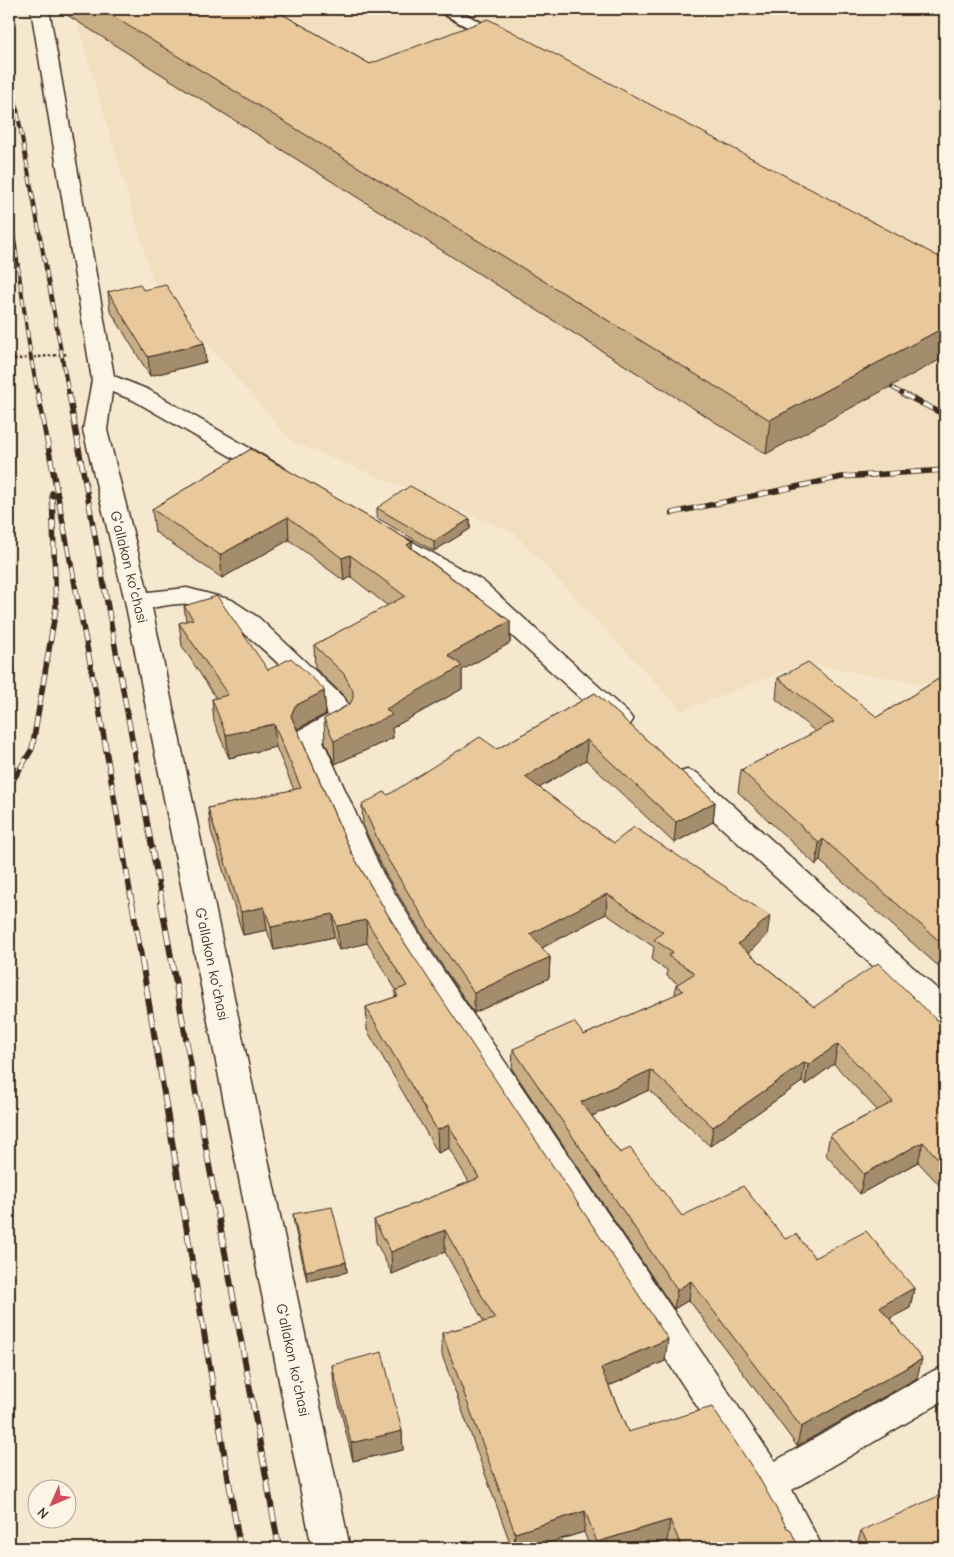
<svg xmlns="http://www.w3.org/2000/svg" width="954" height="1557" viewBox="0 0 954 1557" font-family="'Comic Neue',sans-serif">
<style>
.built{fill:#f2dfbf}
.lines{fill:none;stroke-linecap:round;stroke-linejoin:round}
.service-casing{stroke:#3b2a1e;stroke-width:4}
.minor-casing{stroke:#3b2a1e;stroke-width:3}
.path{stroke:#3b2a1e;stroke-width:2.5;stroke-dasharray:2.5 2.5;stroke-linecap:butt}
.service{fill:#fcf5e5;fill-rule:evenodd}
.minor{fill:#fcf5e5;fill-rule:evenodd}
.rail-far2-casing{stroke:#3b2a1e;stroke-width:4}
.rail-far1-casing{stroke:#3b2a1e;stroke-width:5.5}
.rail-casing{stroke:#3b2a1e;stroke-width:6}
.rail-far2{stroke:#fcf5e5;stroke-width:2.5;stroke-dasharray:8;stroke-linecap:butt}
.rail-far1{stroke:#fcf5e5;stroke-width:4;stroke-dasharray:11;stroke-linecap:butt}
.rail{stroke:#fcf5e5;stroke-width:4.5;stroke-dasharray:14;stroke-linecap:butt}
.wall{fill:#c8ad85;stroke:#3b2a1e}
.shaded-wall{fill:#a38d6c;stroke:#3b2a1e}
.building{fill:#e9c99b;stroke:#3b2a1e}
.labels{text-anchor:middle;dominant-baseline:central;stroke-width:4;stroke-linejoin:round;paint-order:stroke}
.street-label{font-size:15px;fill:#3b2a1e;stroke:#fcf5e5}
</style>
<rect width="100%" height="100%" fill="#f6e8cf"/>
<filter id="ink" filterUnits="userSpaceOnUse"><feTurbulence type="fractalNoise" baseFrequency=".02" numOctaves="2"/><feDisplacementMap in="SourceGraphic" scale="10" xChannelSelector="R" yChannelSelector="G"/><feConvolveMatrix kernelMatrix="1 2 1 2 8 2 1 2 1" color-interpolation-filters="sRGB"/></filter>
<g filter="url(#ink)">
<path class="built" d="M73,9h872v666l-18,10 -122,-22 -123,48 -168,-178 -223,-92 -138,-160z"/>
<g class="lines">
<g class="service-casing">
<path id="service" d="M437,9h19l52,28 2,3 -2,3h-12l-56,-31z"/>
</g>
<g class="minor-casing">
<g id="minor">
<path d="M31,9h18l65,367 35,14 135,78 4,5 -4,5 -8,2 -8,-2 -135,-78 -21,-8 -5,38 41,162 39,-4 45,12 27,18 85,80c20,29 4,29 -21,43l60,133 45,74 347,513 158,-90 12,-5v34l-153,90 31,58h-39l-28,-52 -350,-532 -51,-88 -60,-138 3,-7 30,-16 -2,-5c-33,-30 -95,-102 -139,-106 -11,-1 -24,2 -35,4l198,940h-38l-187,-947 -42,-171 9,-50z"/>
<path d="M400,537l9,3 74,41 146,133 4,6 -4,6 -9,3 -9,-3 -146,-133 -74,-43 -3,-5 3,-5z"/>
<path d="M687,770l10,3 248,223v30l-11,-4 -257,-235 -4,-7 4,-7z"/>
</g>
</g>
<path class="path" d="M9,360l59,-6"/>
<use href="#service" class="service"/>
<use href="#minor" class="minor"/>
<g class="rail-far2-casing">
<g id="rail-far2">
<path d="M9,66l60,329"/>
<path d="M9,203l22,155 7,37"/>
<path d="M879,380l26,15"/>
</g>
</g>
<g class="rail-far1-casing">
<g id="rail-far1">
<path d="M38,394l62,320 32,189"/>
<path d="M69,394l93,509"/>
<path d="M903,394l42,21"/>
<path d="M672,513l170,-36 103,-7"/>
<path d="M9,787l23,-38 24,-141 -4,-115"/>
</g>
</g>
<g class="rail-casing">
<g id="rail">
<path d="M132,902l108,646"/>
<path d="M161,902l118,646"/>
</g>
</g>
<use href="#rail-far2" class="rail-far2"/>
<use href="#rail-far1" class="rail-far1"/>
<use href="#rail" class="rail"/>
</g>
<g class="wall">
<path d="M66,9h207l97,55 575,196 -179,194 -699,-439z"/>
<path d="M143,290l63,72 -56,14 -40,-66 -2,-18z"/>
<path d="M251,449l161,93v6l98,73v22l-48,27v19l-70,39 1,10 -58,26 -10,-22 -1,-23 25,-15 -4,-7 -30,-29 -1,-23 74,-39 -37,-29 -7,4 -55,-41 -67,38 -67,-46 -3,-23z"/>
<path d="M377,508l93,11v10l-36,22 -57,-33z"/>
<path d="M184,606l84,64 56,21 2,23 -29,15 55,125 52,88 261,419 -56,25 19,46 159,96 12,20h-129l-3,-7 -24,7h-53l-6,-16 -52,16h-20l-70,-193v-22l42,-11 -39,-70 -53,22 -16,-32 -2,-22 95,-38 -20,-34 -11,5 -71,-123 -1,-23 29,-10v-6l1,-1 -29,-47 -28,7 -5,-13 -60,13 -7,-20 -24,5 -32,-104 -3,-23 86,-18 -18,-43 -47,11 -15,-36 -2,-23 4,-1 -34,-52 -3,-23 7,-2z"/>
<path d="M945,675v297l-125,-111 -4,4 -78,-73 3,-22 75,-38 -40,-33 2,-21 99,39z"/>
<path d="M595,693l120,109 -2,20 -39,21 -88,-83 -47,28 75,55 153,93 -18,17 65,54 131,21v163l-27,-29 -58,32 -34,-39 4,-20 47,-25 -43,-46 -29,21 -3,-3 -92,64 -61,-56 -57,26 28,37 62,63 103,23 30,19 99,30 -4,20 -20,10 27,60 -120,68 -108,-146 -15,9 -162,-240 1,-20 71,-14 91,-40 1,-10 2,-1 -11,-8v-6l-15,-10 2,-13 -48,-33 -64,34 8,9 -1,21 -75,35 -44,-66 -45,-74 -22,-48 -1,-20 26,-10 109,-46z"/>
<path d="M293,1214l53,48 1,10 -40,9 -13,-57z"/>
<path d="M945,1226v25l-5,-5z"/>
<path d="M332,1365l70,66 1,19 -50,11 -19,-77z"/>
<path d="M861,1531l84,17h-89z"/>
</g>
<g class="shaded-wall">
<path d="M945,327v30l-179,97 4,-34z"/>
<path d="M204,343l2,19 -56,14 -2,-19z"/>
<path d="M288,517l1,23 -67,38 -2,-23z"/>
<path d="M470,519v10l-36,22v-10z"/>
<path d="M412,542v22l-5,-19z"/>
<path d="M350,555l1,22 -7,4 -2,-23z"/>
<path d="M510,621v22l-48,27v19l-70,39 1,10 -58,26 -1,-23 52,-32 62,-54z"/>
<path d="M324,691l2,23 -29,15 -6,-13 4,-10z"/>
<path d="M274,724l2,23 -47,11 -3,-23z"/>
<path d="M587,740l-1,20 -62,37 1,-20z"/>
<path d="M715,802l-2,20 -39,21 2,-21z"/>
<path d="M823,839l-3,22 -4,4 3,-22z"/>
<path d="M607,894l-1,20 -76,40v-20z"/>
<path d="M264,907l3,23 -24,5 -2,-23z"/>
<path d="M333,914l1,23 -60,13 -3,-23z"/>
<path d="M770,916l-3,20 -31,28 2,-20z"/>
<path d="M366,920l1,23 -28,7 -2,-24z"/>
<path d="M550,957l-1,21 -75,35v-20z"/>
<path d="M838,1044l-4,20 -29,21 3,-20z"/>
<path d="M805,1062l-3,20 -92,64 3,-19z"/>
<path d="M651,1070l-2,20 -69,31 1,-19z"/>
<path d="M449,1125v23l-11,5 -1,-23z"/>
<path d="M923,1142l-5,20 -58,32 4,-20z"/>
<path d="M445,1230v22l-53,22 -1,-22z"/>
<path d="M346,1262l1,10 -40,9 -1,-10z"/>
<path d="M691,1281l-2,19 -15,9 3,-19z"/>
<path d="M914,1288l-4,20 -34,18 4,-19z"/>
<path d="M668,1339l-3,22 -65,29 1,-22z"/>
<path d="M922,1359l-5,19 -120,68 4,-19z"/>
<path d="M402,1431l1,19 -50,11 -2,-18z"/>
<path d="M585,1511l-1,21 -52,16h-18l1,-15z"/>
<path d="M670,1520l-3,21 -24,7h-46v-6z"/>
</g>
<g class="building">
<path d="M101,9h172l97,55 118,-45 457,241v67l-175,93z"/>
<path d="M140,284l3,6 23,-5 38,58 -56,14 -40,-65z"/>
<path d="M251,449l161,93 -5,3 103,76 -62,34 14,11 -76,43 6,6 -58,26 -10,-22 26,-15 3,-6v-7l-9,-17 -30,-29 91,-49 -55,-41 -8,3 -54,-41 -68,38 -68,-46z"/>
<path d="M410,486l60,33 -36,22 -57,-33z"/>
<path d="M217,596l51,74 23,-12 32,30 1,3 -29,15 -4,10 61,138 52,88 264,397 -67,29 27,64 84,-25 46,69 29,52 3,1 9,19h-117l-12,-28 -73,22 -12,-31 -70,22 -73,-200 53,-14 -50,-89 -54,22 -17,-32 105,-42 -30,-53 -12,5 -71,-123 32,-11 -3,-5 12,-5 -41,-66 -29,6 -4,-12 -62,13 -7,-20 -23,5 -33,-104 93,-20 -27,-64 -48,11 -14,-36 16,-4 -49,-72 14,-4 -9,-13z"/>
<path d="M808,662l69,55 68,-42v271l-122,-107 -4,4 -78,-73 93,-48 -56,-44z"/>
<path d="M595,693l120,109 -39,20 -89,-82 -62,37 89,66 20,-16 136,89 -32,28 76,63 64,-44 67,65v138l-22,-24 -59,32 -34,-39 63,-33 -55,-58 -30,21 -3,-3 -92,65 -62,-57 -70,32 39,51 10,-5 52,68 61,-30 42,53 11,-5 19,24 51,-27 48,57 -34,19 42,52 -121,68 -110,-146 -14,9 -164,-241 61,-27 10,13 99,-44 -7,-6 19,-12 -27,-17 5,-4 -19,-12 9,-8 -56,-38 -77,40 20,23 -76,36 -45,-66 -45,-74 -22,-48 22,-13 4,3 92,-58 17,12z"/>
<path d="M332,1207l14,55 -40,9 -13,-57z"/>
<path d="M382,1352l20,79 -51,12 -19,-78z"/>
<path d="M945,1493v55h-74l-10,-17z"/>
<path d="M401,1542l1,6h-27z"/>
</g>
</g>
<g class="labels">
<g class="street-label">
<text transform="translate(129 567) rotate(76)">Gʻallakon koʻchasi</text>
<text transform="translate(212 964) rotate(78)">Gʻallakon koʻchasi</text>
<text transform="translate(293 1360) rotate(78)">Gʻallakon koʻchasi</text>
</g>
</g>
<rect width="954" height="1557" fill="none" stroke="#fcf5e5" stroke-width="30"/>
<rect x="15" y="15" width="924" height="1527" fill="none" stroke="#3b2a1e" stroke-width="2" filter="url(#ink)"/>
<g transform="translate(52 1504) rotate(225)"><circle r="24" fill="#fcf5e5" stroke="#afa495"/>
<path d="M0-4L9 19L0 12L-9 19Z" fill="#d1495b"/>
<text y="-8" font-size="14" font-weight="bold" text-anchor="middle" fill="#3b2a1e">N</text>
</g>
</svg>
